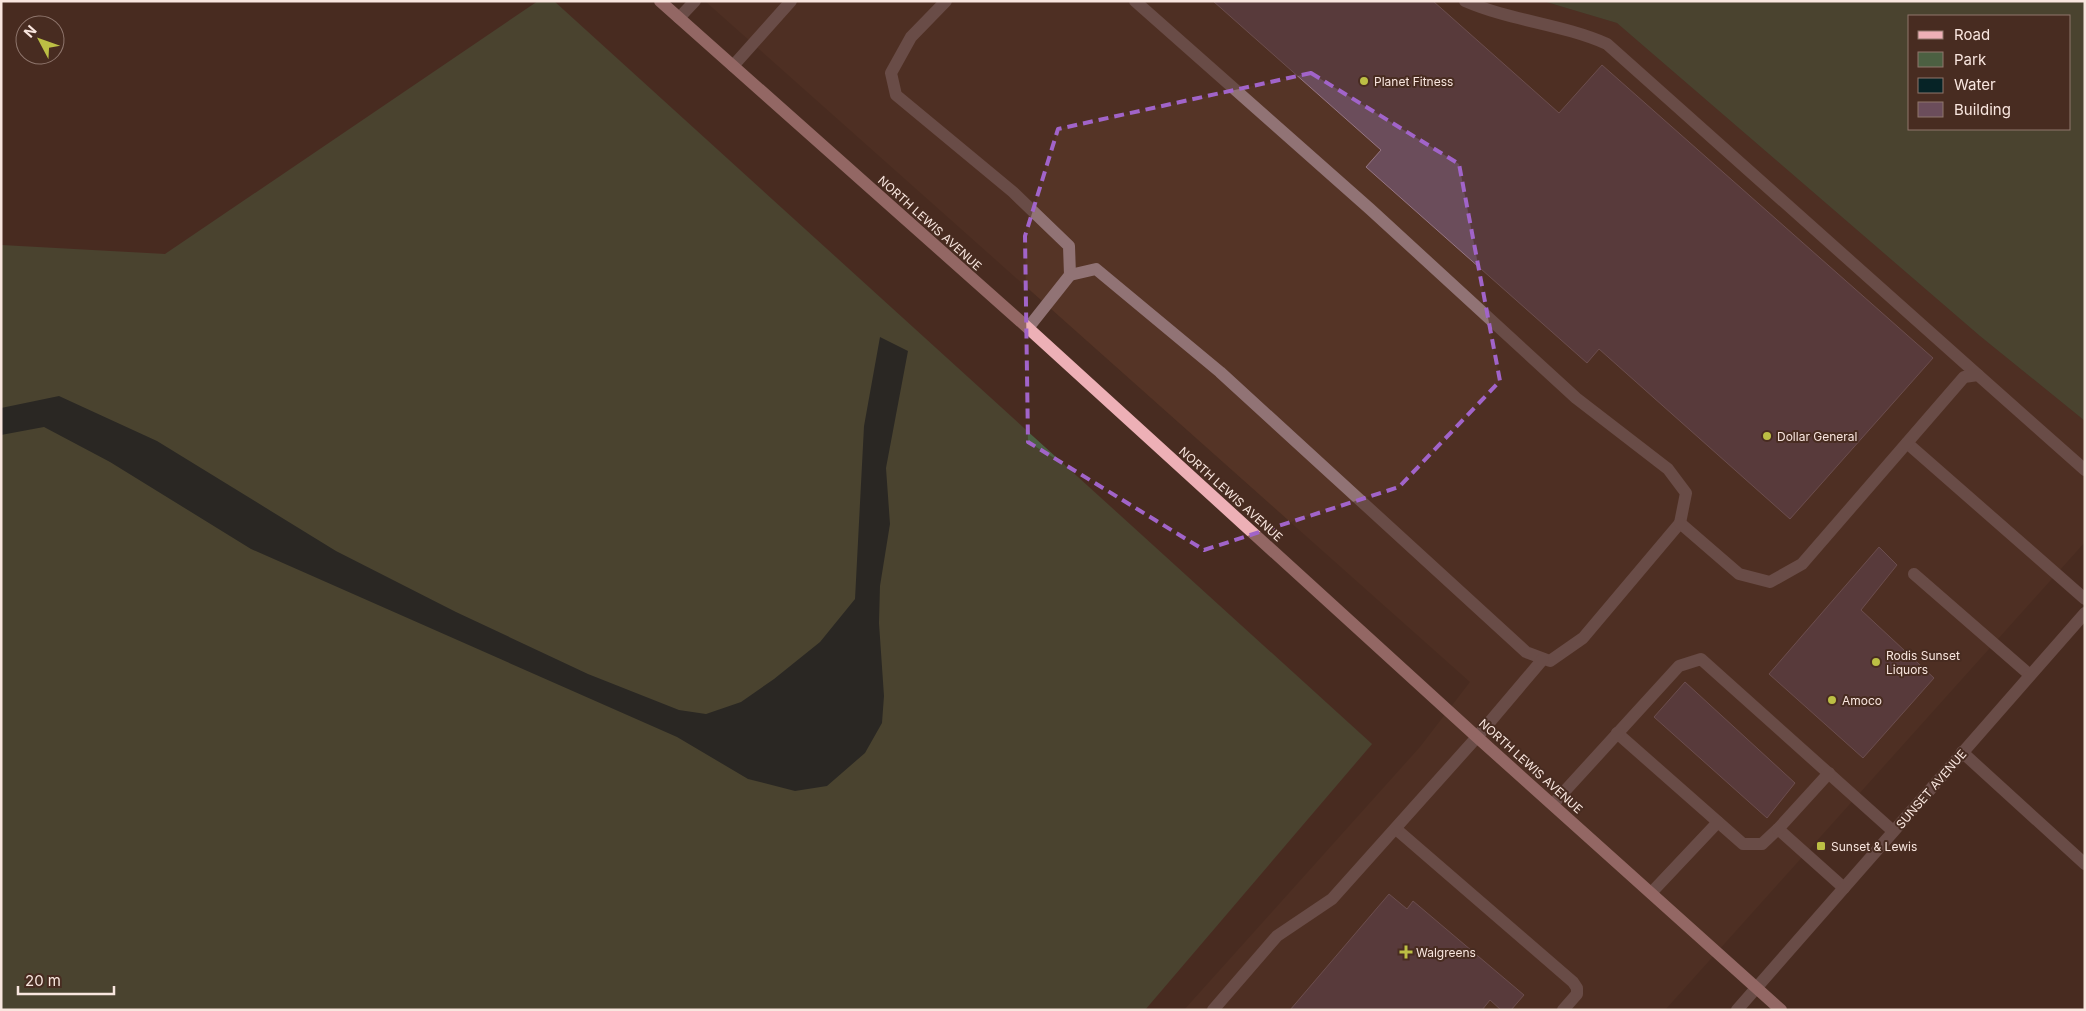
<svg xmlns="http://www.w3.org/2000/svg" width="2086" height="1011" viewBox="0 0 2086 1011" font-family="Inter,sans-serif">
<style>
.built{fill:#553426}
.green{fill:#4c6042;fill-rule:evenodd}
.water{fill:#062326}
.building{fill:#6b4d5b;stroke:#967684}
.lines{fill:none;stroke-linecap:round;stroke-linejoin:round}
.minor{stroke:#917375;stroke-width:12}
.major{stroke:#edb0b6;stroke-width:12}
.marked{fill:none;stroke:#a164c9;stroke-width:4;stroke-dasharray:10 6;stroke-linejoin:round}
.poi-dot{fill:#bcbf44;stroke:#482c21;stroke-width:2}
.labels{text-anchor:middle;dominant-baseline:central;stroke-width:4;stroke-linejoin:round;paint-order:stroke}
.poi-label{font-size:12px;fill:#f9e6df;stroke:#482c21;text-anchor:start}
.street-label{font-size:12px;fill:#f9e6df;stroke:#482c21}
</style>
<rect width="100%" height="100%" fill="#482c21"/>
<path class="built" d="M705,1h838l74,22 363,313 105,85v121l-420,468h-481l236,-263 50,-65z"/>
<g class="green">
<path d="M538,1h16l818,743 -227,266h-1144v-765l164,9z"/>
<path d="M1543,1h542v420l-105,-85 -363,-313zM1910,16h160v113h-160z"/>
</g>
<path class="water" d="M880,337l28,14 -22,117 4,56 -10,62 -1,37 5,73 -2,27 -17,30 -38,33 -32,5 -47,-12 -71,-42 -426,-188 -141,-87 -66,-35 -43,8v-27l58,-12 98,45 179,110 120,61 132,62 91,36 27,4 35,-12 33,-23 46,-37 35,-43 9,-173z"/>
<g class="building">
<path d="M1213,1h220l126,112 43,-48 331,293 -143,161 -191,-170 -12,14 -221,-196 15,-17z"/>
<path d="M1879,547l18,18 -36,45 73,68 -71,80 -94,-84z"/>
<path d="M1685,682l110,101 -28,35 -113,-101z"/>
<path d="M1389,894l18,15 6,-8 111,94 -13,15h-10l-11,-10 -8,10h-192z"/>
</g>
<g class="lines">
<g class="minor">
<path d="M946,1l-35,36 -20,36 5,22 117,97 56,54 1,29 -42,53"/>
<path d="M1465,1c46,20 97,23 142,43l371,331"/>
<path d="M679,18l16,-17"/>
<path d="M733,66l58,-65"/>
<path d="M1070,275l26,-6 124,103 306,280 24,9 33,-23 97,-115 6,-30 -18,-24 -92,-71 -206,-189 -235,-208"/>
<path d="M1907,443l178,156"/>
<path d="M1680,523l59,51 31,8 32,-18 162,-187 14,-2 107,95"/>
<path d="M1914,574l116,101"/>
<path d="M1617,733l126,111h19l16,-15 66,59"/>
<path d="M1962,752l123,112"/>
<path d="M1553,804l126,-138 22,-7 192,172"/>
<path d="M1396,829l177,153 4,6v6l-14,16"/>
<path d="M1778,829l51,-56"/>
<path d="M1651,893l67,-71"/>
<path d="M1213,1010l64,-74 55,-37 145,-162 66,-78"/>
<path d="M1737,1010l348,-397"/>
</g>
<path class="major" d="M660,1l368,327 449,409 304,273"/>
</g>
<path d="M0 0H2086V1011H0ZM1311,73l148,91 41,217 -101,106 -195,63 -176,-108 -3,-206 33,-107z" fill="#482c21" fill-opacity=".55" fill-rule="evenodd"/>
<path class="marked" d="M1311,73l148,91 41,217 -101,106 -195,63 -176,-108 -3,-206 33,-107z"/>
<g class="poi-dot">
<circle cx="1364" cy="81" r="5"/>
<circle cx="1767" cy="436" r="5"/>
<circle cx="1876" cy="662" r="5"/>
<circle cx="1832" cy="700" r="5"/>
<rect x="1816" y="841" width="10" height="10" rx="2.5"/>
<path d="M1403.5 944.5h5v5h5v5h-5v5h-5v-5h-5v-5h5z"/>
</g>
<g class="labels">
<g class="poi-label">
<text x="1374" y="81">Planet Fitness</text>
<text x="1777" y="436">Dollar General</text>
<text x="1886" y="655">Rodis Sunset<tspan x="1886" dy="14">Liquors</tspan></text>
<text x="1842" y="700">Amoco</text>
<text x="1831" y="846">Sunset &amp; Lewis</text>
<text x="1416" y="952">Walgreens</text>
</g>
<g class="street-label">
<text transform="translate(930 223) rotate(42)">NORTH LEWIS AVENUE</text>
<text transform="translate(1231 494) rotate(42)">NORTH LEWIS AVENUE</text>
<text transform="translate(1531 766) rotate(42)">NORTH LEWIS AVENUE</text>
<text transform="translate(1931 789) rotate(-49)">SUNSET AVENUE</text>
</g>
</g>
<rect width="2086" height="1011" fill="none" stroke="#f9e6df" stroke-width="5"/>
<rect x="1908" y="15" width="162" height="115" fill="#482c21" stroke="#8f766d"/>
<rect x="1918" y="31" width="25" height="8" fill="#edb0b6" stroke="#8f766d"/>
<text x="1954" y="40" font-size="15" fill="#f9e6df">Road</text>
<rect x="1918" y="52" width="25" height="15" fill="#4c6042" stroke="#8f766d"/>
<text x="1954" y="65" font-size="15" fill="#f9e6df">Park</text>
<rect x="1918" y="78" width="25" height="15" fill="#062326" stroke="#8f766d"/>
<text x="1954" y="90" font-size="15" fill="#f9e6df">Water</text>
<rect x="1918" y="102" width="25" height="15" fill="#6b4d5b" stroke="#8f766d"/>
<text x="1954" y="115" font-size="15" fill="#f9e6df">Building</text>
<g transform="translate(40 40) rotate(311)"><circle r="24" fill="#482c21" stroke="#8f766d"/>
<path d="M0-4L9 19L0 12L-9 19Z" fill="#bcbf44"/>
<text y="-8" font-size="14" font-weight="bold" text-anchor="middle" fill="#f9e6df">N</text>
</g>
<path d="M18 986v8h96v-8" fill="none" stroke="#f9e6df" stroke-width="2.5"/>
<text x="25" y="986" font-size="15" fill="#f9e6df" stroke="#482c21" stroke-width="4" paint-order="stroke">20 m</text>
</svg>
